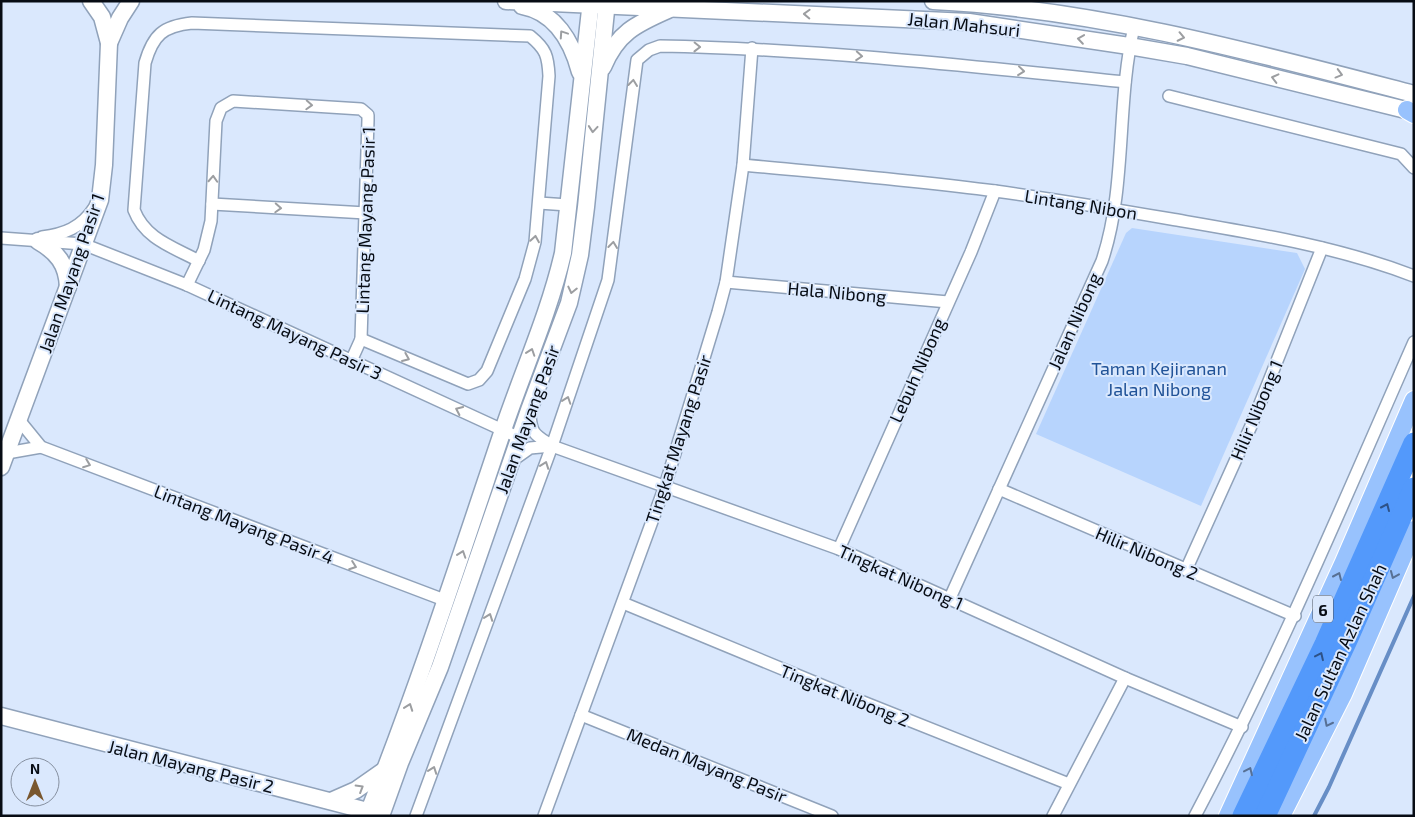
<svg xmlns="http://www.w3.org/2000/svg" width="1415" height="817" viewBox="0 0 1415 817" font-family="'Exo 2',sans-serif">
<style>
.green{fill:#b7d4fd}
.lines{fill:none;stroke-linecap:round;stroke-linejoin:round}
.stream{stroke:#678ec6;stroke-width:4}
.street-casing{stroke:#90a2ba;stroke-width:14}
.secondary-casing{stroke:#90a2ba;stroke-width:19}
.primary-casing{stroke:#fff;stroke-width:20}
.highway-casing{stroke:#fff;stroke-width:24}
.street{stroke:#fff;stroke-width:11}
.secondary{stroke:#fff;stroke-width:16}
.primary{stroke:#98c2fd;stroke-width:18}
.highway{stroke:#5399fb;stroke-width:21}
.oneway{stroke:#9c9ea1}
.oneway2{stroke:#2d5288}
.oneway3{stroke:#577094}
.labels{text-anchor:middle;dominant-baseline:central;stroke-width:4;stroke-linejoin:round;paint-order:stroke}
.shield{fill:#dae8fd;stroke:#464e5a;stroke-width:1}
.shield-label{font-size:16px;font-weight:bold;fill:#070c14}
.street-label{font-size:18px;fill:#070c14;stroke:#dae8fd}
.park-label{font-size:18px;fill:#215398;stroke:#dae8fd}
</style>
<rect width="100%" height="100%" fill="#dae8fd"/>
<path class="green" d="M1132,228l165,25 8,16 -104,237 -165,-72 90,-201z"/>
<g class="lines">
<path class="stream" d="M1314,816l15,-29 85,-191"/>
<g class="street-casing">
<g id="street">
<path d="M1169,96l232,58 13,14"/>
<path d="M743,165c84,8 169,15 252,26 59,8 118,18 176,28 82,14 165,27 243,57"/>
<path d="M539,203l29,2"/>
<path d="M212,204l154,9"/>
<path d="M42,237c22,-3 39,-9 52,-29"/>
<path d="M1,238l82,6 104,41 333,153"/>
<path d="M199,261c-26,-14 -54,-22 -65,-51l11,-147c8,-28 18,-37 47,-40l338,13c16,13 18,20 19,40l-14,166 -10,37 -38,92 -8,9 -11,4 -107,-45"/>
<path d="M726,282l222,20"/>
<path d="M187,285l17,-35 7,-29 5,-100 5,-13 12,-7 128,8 7,6v5l-7,219 -9,20"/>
<path d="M530,414c1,21 6,21 22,32l287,103 286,129 117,49"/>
<path d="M19,420l22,27 406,154"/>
<path d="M7,453l34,-6"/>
<path d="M513,460l17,-12 22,-2"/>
<path d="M999,489l296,127"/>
<path d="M839,549l132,-297 24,-61"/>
<path d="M1186,570l65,-144 71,-178"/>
<path d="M950,598l152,-337c25,-75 14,-157 32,-234"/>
<path d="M623,603l220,91 226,90"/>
<path d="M581,715l251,101"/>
<path d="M416,816l136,-370 56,-166 29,-220 12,-10 11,-4c156,3 311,20 465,36"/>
<path d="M544,816l121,-330 53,-174 8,-30 17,-117 9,-117"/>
<path d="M1053,816l72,-138"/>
<path d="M1195,816c82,-155 149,-315 219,-474"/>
</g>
</g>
<g class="secondary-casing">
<g id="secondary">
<path d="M506,1l463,21 160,24 58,10 227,56"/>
<path d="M933,1c163,8 324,52 481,93"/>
<path d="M522,6c33,6 50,36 58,66"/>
<path d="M109,43l11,-25 11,-17"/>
<path d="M603,67c14,-34 33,-43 65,-57"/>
<path d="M38,241c19,11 29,23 30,46"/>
<path d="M1,467l99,-267 4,-35 5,-122 -7,-26 -11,-16"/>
<path d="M1,716l378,98"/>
<path d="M331,801l25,-11 30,-21"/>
<path d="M367,816c50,-126 92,-255 135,-383 20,-60 47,-119 61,-180l28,-252"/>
<path d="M381,816l19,-53 40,-96 89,-257 40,-107 11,-48 6,-48 21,-206"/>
</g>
</g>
<g class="primary-casing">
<g id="primary">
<path d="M1407,110l7,4"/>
<path d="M1228,816l116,-254 70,-162"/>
<path d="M1281,816l62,-122 71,-164"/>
</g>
</g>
<g class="highway-casing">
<g id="highway">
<path d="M1243,816l82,-172 89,-201"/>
<path d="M1265,816l83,-178 66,-150"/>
</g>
</g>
<use href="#street" class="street"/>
<use href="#secondary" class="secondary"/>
<use href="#primary" class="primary"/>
<use href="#highway" class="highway"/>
</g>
<defs><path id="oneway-chevron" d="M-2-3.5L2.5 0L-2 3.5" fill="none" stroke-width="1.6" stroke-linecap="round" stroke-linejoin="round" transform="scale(1.25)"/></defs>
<g class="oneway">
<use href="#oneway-chevron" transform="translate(807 14) rotate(-178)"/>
<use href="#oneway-chevron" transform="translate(563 34) rotate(-124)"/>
<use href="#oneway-chevron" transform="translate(1181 37) rotate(12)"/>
<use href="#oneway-chevron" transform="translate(1081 39) rotate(-172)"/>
<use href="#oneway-chevron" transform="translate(697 47) rotate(1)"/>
<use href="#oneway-chevron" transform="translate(859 56) rotate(4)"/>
<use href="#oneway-chevron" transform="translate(1021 71) rotate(6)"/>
<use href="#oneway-chevron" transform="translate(1339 74) rotate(15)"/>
<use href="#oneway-chevron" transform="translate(1275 78) rotate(-166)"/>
<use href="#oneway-chevron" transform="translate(633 83) rotate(-83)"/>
<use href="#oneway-chevron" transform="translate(309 105) rotate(3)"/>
<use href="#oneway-chevron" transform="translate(593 129) rotate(95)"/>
<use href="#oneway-chevron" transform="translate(213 179) rotate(-87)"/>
<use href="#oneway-chevron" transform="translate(278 208) rotate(3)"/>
<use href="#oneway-chevron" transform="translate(535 239) rotate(-81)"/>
<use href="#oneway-chevron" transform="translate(613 245) rotate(-83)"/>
<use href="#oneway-chevron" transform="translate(572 290) rotate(103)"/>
<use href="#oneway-chevron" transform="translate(531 352) rotate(-71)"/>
<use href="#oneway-chevron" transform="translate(406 358) rotate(23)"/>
<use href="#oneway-chevron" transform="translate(567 400) rotate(-71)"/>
<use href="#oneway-chevron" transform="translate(459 410) rotate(-155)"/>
<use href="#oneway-chevron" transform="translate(87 464) rotate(21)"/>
<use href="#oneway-chevron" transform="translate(545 465) rotate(-70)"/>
<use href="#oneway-chevron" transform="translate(462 554) rotate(-71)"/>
<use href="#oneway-chevron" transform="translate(353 566) rotate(20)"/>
<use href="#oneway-chevron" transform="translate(489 617) rotate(-70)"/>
<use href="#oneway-chevron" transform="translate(409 707) rotate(-70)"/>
<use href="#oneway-chevron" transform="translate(433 770) rotate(-70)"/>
<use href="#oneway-chevron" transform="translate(360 788) rotate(-31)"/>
</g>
<g class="oneway2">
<use href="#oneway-chevron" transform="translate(1386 507) rotate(-66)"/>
<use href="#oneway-chevron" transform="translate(1320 656) rotate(-65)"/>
</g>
<g class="oneway3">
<use href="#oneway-chevron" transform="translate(1394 575) rotate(113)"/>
<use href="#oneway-chevron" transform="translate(1338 576) rotate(-66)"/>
<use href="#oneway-chevron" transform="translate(1328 723) rotate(117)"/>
<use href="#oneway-chevron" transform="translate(1249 771) rotate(-65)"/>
</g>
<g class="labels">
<rect class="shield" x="1313" y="595.5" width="20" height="27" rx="4"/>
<g class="shield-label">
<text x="1323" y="609">6</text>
</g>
<g class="street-label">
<text transform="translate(964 24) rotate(6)">Jalan Mahsuri</text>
<text transform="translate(1081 204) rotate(9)">Lintang Nibon</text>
<text transform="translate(365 220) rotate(-88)">Lintang Mayang Pasir 1</text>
<text transform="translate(71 273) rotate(-71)">Jalan Mayang Pasir 1</text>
<text transform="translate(837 292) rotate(5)">Hala Nibong</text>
<text transform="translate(1074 321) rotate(-66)">Jalan Nibong</text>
<text transform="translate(295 334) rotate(25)">Lintang Mayang Pasir 3</text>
<text transform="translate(917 370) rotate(-66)">Lebuh Nibong</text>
<text transform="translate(1256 410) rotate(-67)">Hilir Nibong 1</text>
<text transform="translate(527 419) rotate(-70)">Jalan Mayang Pasir</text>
<text transform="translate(678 439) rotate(-72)">Tingkat Mayang Pasir</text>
<text transform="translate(244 524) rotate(21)">Lintang Mayang Pasir 4</text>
<text transform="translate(1147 553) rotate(23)">Hilir Nibong 2</text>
<text transform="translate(901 577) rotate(24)">Tingkat Nibong 1</text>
<text transform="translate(1340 652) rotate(-65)">Jalan Sultan Azlan Shah</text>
<text transform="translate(845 695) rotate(22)">Tingkat Nibong 2</text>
<text transform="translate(707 765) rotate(22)">Medan Mayang Pasir</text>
<text transform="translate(191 766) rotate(14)">Jalan Mayang Pasir 2</text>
</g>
<g class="park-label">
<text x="1159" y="368">Taman Kejiranan<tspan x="1159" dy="21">Jalan Nibong</tspan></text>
</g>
</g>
<rect width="1415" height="817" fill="none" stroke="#070c14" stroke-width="5"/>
<g transform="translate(35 782)"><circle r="24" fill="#dae8fd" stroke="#8690a0"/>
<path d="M0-4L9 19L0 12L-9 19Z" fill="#79572f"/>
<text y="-8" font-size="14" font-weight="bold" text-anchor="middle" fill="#070c14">N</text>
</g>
</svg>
